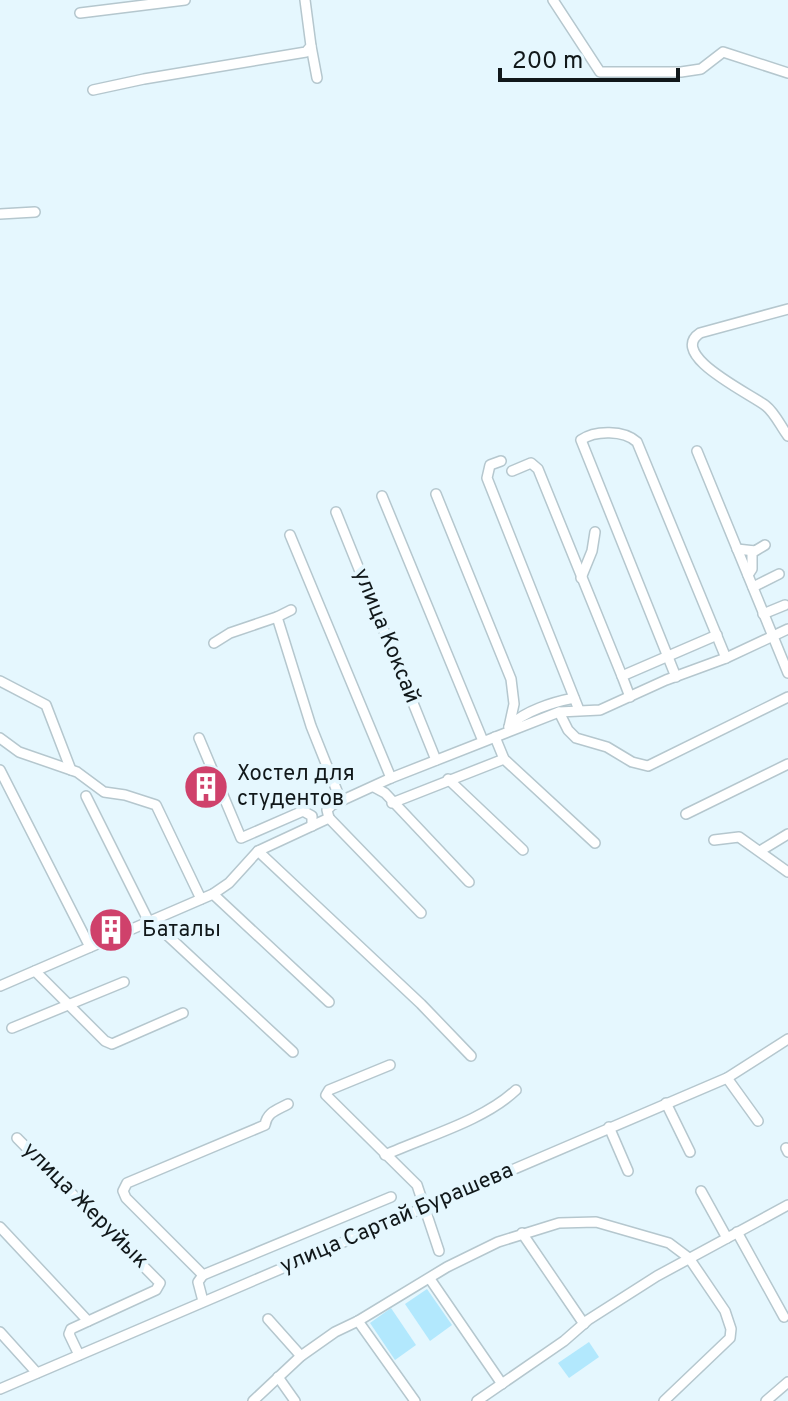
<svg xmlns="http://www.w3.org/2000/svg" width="788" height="1401" viewBox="0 0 788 1401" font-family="Overpass,sans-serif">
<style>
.pitch{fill:#b2e8fd}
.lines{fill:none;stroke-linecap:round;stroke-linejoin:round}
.minor-casing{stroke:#b5c7ce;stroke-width:12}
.minor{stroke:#fff;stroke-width:9}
.labels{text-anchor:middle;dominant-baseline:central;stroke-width:8;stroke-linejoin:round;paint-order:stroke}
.street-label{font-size:22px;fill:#11181a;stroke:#e5f7fe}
.poi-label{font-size:22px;fill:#11181a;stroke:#e5f7fe;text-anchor:start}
</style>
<rect width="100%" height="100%" fill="#e5f7fe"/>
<g class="pitch">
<path d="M427,1289l25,36 -22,16 -25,-37z"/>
<path d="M391,1308l25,37 -21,15 -25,-37z"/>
<path d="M589,1342l10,15 -30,21 -11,-15z"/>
</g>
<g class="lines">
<g class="minor-casing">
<g id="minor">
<path d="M553,0l47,72h81l20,-3 22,-17 65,21"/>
<path d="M80,13l105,-13"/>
<path d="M311,46l6,32"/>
<path d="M93,90l51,-11 162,-27 5,-6 -6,-46"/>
<path d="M0,214l35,-2"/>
<path d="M788,309l-88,24c-33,22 51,61 66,73 9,7 15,21 22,30"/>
<path d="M697,451l91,222"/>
<path d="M501,461l-11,4 -3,13 92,232"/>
<path d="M512,471l19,-8 7,6 84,207"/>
<path d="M436,494l75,185 3,25 -5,23"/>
<path d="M382,496l101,245"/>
<path d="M336,512l100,248"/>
<path d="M290,535l101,243"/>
<path d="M737,549l18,2 10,-6"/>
<path d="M748,575l4,-6v-18"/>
<path d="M581,578l11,-27 3,-19"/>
<path d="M753,587l26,-13"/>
<path d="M291,610l-14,7 34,109 30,75"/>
<path d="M763,614l22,-9"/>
<path d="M214,643l16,-10 47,-16"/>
<path d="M676,677l-95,-237c14,-10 43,-10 56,2l89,216"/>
<path d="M0,681l46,24 25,65"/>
<path d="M630,697l-8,-21 95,-41"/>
<path d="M559,712l9,18 8,8 31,9 25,15 16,4 140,-69"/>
<path d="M509,727c14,-16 45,-25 65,-29"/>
<path d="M495,737l9,22 91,84"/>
<path d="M0,738l19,14 58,20 27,20 21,3 31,10 45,94"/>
<path d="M199,738l42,100 62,-27 9,5v10"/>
<path d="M0,770l90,177"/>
<path d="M448,779l75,71"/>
<path d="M374,787l11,6 84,89"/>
<path d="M86,796l63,126"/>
<path d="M392,803l112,-44"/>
<path d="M686,814l102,-50"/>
<path d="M329,818l-2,-8 5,-5 59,-27 168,-66 41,-2 66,-30 60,-22 62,-29"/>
<path d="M329,818l92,95"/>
<path d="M714,840l25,-3 49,35"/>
<path d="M258,851l163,153 50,52"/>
<path d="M760,851l28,-17"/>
<path d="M213,894l116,108"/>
<path d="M152,921l141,131"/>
<path d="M35,971l70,70 7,3 71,-31"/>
<path d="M0,986l213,-92 16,-11 29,-32 71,-33"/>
<path d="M12,1028l112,-46"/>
<path d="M390,1065l-61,25 -3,5 91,90 22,66"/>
<path d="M727,1078l31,43"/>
<path d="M666,1103l24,49"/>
<path d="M288,1104c-11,6 -21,8 -23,21l-138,58 -4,8 3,7 77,77 188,-78"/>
<path d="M609,1127l19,44"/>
<path d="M17,1138l143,145 -4,7 -85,39 -2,5 10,21"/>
<path d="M786,1148l2,4"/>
<path d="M385,1155c42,-19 98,-34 131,-65"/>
<path d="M701,1191l26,47"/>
<path d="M0,1227l88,94"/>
<path d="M737,1232l47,85"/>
<path d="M522,1233l62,91"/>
<path d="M430,1279l72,105"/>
<path d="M203,1301l-5,-19 5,-7"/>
<path d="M268,1319l33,37"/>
<path d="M358,1321l57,80"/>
<path d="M0,1332l37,41"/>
<path d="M278,1377l17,24"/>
<path d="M0,1389l727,-311 61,-39"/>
<path d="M253,1401l48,-45 34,-24 23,-11 89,-54 51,-25 61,-19 37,-1 73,21 20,15 36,53 6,18 -1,9 -66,63"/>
<path d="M477,1401l87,-60 24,-21 69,-44 131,-71"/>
<path d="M766,1401l22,-19"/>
</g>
</g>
<use href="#minor" class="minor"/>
</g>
<defs>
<g id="building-disc" transform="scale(2.3)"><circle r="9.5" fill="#cf416b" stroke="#e5f7fe"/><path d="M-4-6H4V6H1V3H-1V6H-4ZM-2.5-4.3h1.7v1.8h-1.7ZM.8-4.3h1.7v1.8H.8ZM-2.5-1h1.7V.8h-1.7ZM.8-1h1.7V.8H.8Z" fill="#fff"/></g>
</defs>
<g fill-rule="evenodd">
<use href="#building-disc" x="206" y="787"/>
<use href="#building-disc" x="111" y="930"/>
</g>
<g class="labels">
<g class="street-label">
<text transform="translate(386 636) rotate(68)">улица Коксай</text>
<text transform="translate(85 1206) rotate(45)">улица Жеруйык</text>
<text transform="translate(397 1219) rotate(-23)">улица Сартай Бурашева</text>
</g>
<g class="poi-label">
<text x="237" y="774">Хостел для<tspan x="237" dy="25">студентов</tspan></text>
<text x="142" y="930">Баталы</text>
</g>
</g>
<path d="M500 68v12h178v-12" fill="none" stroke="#11181a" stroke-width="4"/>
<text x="512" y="68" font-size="24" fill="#11181a" stroke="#e5f7fe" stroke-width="6" paint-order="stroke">200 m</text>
</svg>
